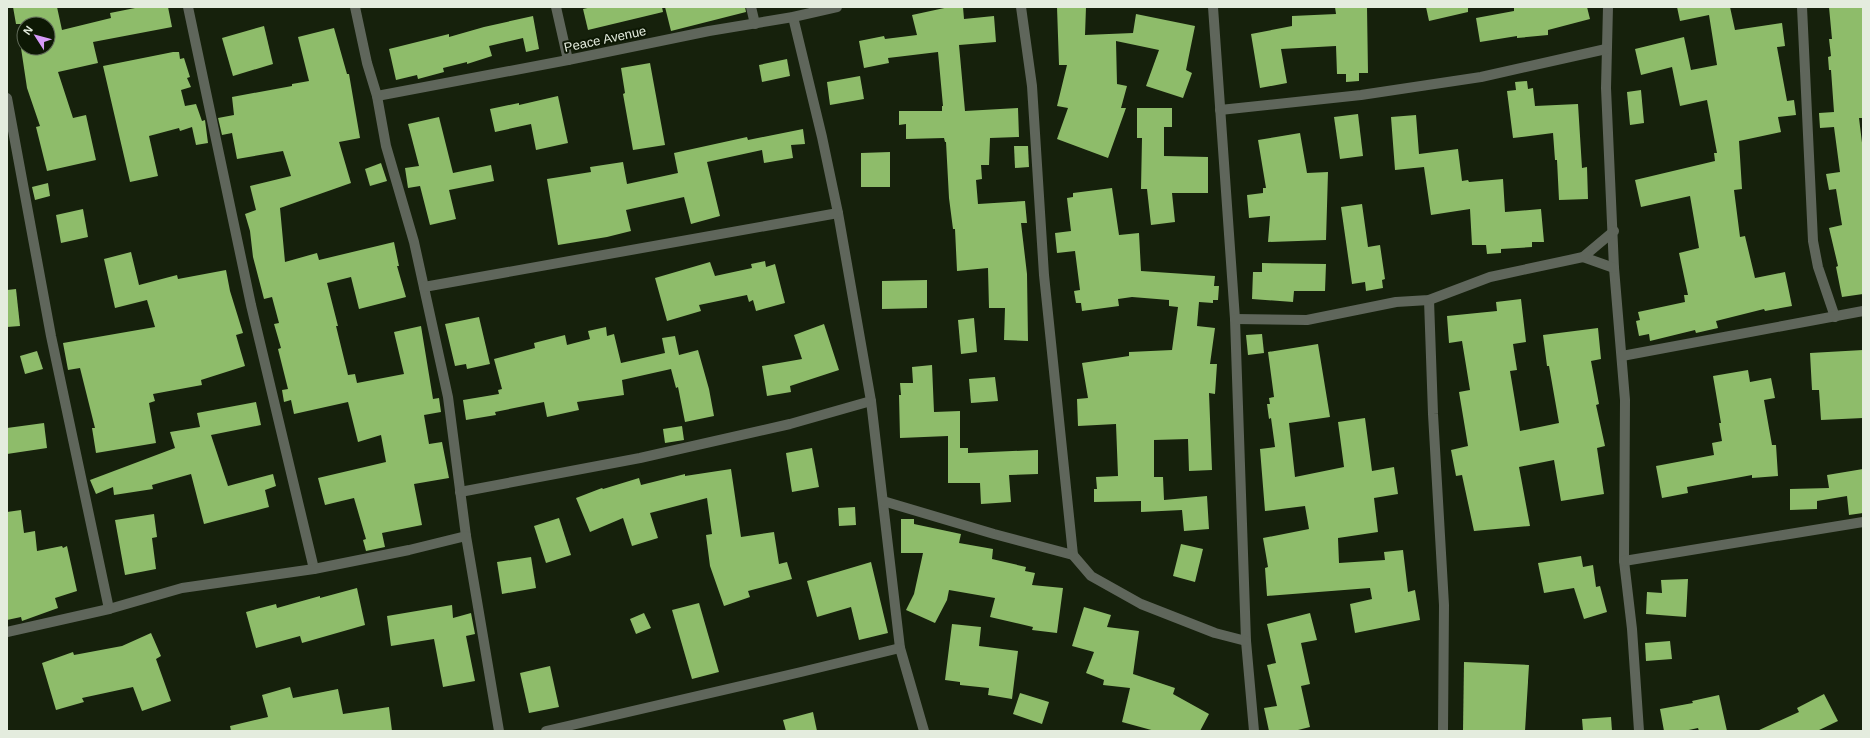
<svg xmlns="http://www.w3.org/2000/svg" width="1870" height="738" viewBox="0 0 1870 738" font-family="Arial,sans-serif">
<style>
.building{fill:#8ebc6a}
.lines{fill:none;stroke-linecap:round;stroke-linejoin:round}
.minor{stroke:#5f665b;stroke-width:10}
.labels{text-anchor:middle;dominant-baseline:central;stroke-width:4;stroke-linejoin:round;paint-order:stroke}
.street-label{font-size:13px;fill:#e4ecde;stroke:#0d1804}
</style>
<rect width="100%" height="100%" fill="#16210c"/>
<g class="building">
<path d="M13,7h44l5,23 49,-12 -1,-5 30,-6h28l4,20 -79,15 5,21 -40,9 15,46 13,-3 10,45 -49,11 -11,-44 4,-1 -13,-38 -6,-40h27v-24h-32z"/>
<path d="M592,7h70l1,5 -75,18 -5,-21z"/>
<path d="M665,7h80l1,5 -75,19z"/>
<path d="M949,7h14l1,12 30,-3 2,26 -37,3 6,66 53,-3 1,29 -29,1 -1,27h-8l1,14 -6,1 2,24 47,-3 2,22h-6l6,51 1,67 -24,-1 1,-32h-16l-1,-40 -31,3 -2,-42h-2l-4,-31 -3,-56h-1l-1,-4 -38,1v-15l-7,1v-14h43v-5h1l-5,-54 -50,6 1,5 -25,5 -5,-27 25,-5 1,3 32,-4 -5,-20z"/>
<path d="M1057,7h29l-1,28 48,-2 3,-19 59,12 -9,44 6,3 -9,25 -37,-12 13,-36 -43,-9 1,43 10,2 -6,22h5l-18,50 -51,-19 11,-31 -11,-2 10,-41h-8z"/>
<path d="M1335,7h32l1,66h-9v8l-13,1v-8h-9l-1,-28 -55,3 6,34 -27,5 -9,-54 41,-8v-10l44,-2z"/>
<path d="M1426,7h42v5l-39,9z"/>
<path d="M1514,7h73l3,12 -42,11v5l-31,3v-2l-37,6 -4,-24 38,-7z"/>
<path d="M1677,7h53l5,23 47,-7 3,23 -8,1 10,54 7,-1 2,15 -18,2 3,15 -42,9 3,48 -8,1 6,47 5,-1 10,42 30,-6 7,34 -27,5 -1,-2 -48,12 2,7 -22,5 -1,-3 -45,11 -1,-7 -10,2 -3,-15 4,-1 -2,-8 47,-10 -1,-7h4l-9,-42 20,-5 -9,-52 -49,11 -6,-27 80,-19 -1,-8h3l-10,-53 -27,6 -8,-39 -31,8 -6,-26 49,-12 7,33 26,-5 -8,-50 -29,6z"/>
<path d="M1829,7h34v111h-4l4,33v143l-21,3 -6,-30 2,-1 -9,-38 13,-3 -6,-36 -7,1 -3,-16 14,-2 -6,-45 -14,1 -1,-15 15,-1 -3,-42h-2l-1,-13 3,-1 -2,-17h3z"/>
<path d="M533,16l6,33 -13,3 -3,-14 -34,8 3,10 -25,8v-2l-24,6 1,4 -26,7 -1,-4 -21,5 -7,-31 60,-15v3l35,-10z"/>
<path d="M264,26l9,38 -40,12 -11,-38z"/>
<path d="M334,28l13,46h2l11,64 -21,4 12,41 -71,25 5,54 32,-9 2,7 75,-18 5,24h-2l9,31 -47,12 -8,-32 -24,6 11,43h-2l12,49 7,-1 2,9 47,-9 -10,-42 27,-6 12,73 6,-1 2,14 -17,3 5,29 13,-2 7,36 -35,6 8,41 -40,8 3,14 -19,4 -3,-11 3,-1 -12,-41 -29,7 -7,-27 68,-16 -5,-27 -23,7 -10,-40 -54,12 -3,-14 -7,2 -2,-12 6,-1 -10,-40 3,-1 -7,-24 5,-1 -7,-26 -8,2 -11,-42 -3,-26 -5,-17 11,-4 -6,-24 41,-10 -8,-25 -46,8 -5,-26 -10,2 -4,-17 16,-3 -2,-18 60,-11v-2l17,-3 -11,-44z"/>
<path d="M173,52h6l1,7 4,-1 6,19 -3,1 4,9 -10,3 4,16 11,-2 6,17 3,-1 3,23 -12,2 -4,-18 -12,4 -1,-3 -30,8 9,40 -28,6 -27,-116z"/>
<path d="M787,59l3,17 -28,6 -3,-17z"/>
<path d="M650,63l15,82 -32,5 -10,-56 2,-1 -4,-25z"/>
<path d="M860,76l4,23 -34,6 -3,-23z"/>
<path d="M1527,81l1,8 5,-1 2,18 43,-2 4,64 5,-1 1,32 -29,1 -2,-40h-2l-2,-27 -40,5 -6,-47 9,-1 -1,-8z"/>
<path d="M1641,90l3,33 -14,2 -3,-33z"/>
<path d="M558,96l10,47 -32,7 -5,-26 -36,8 -5,-23 29,-6v2z"/>
<path d="M1137,108h35v19h-8v29l44,1v36h-36l3,29 -24,3 -4,-36h-6l1,-51h-5z"/>
<path d="M1358,114l5,42 -23,3 -6,-42z"/>
<path d="M1416,115l3,39 39,-5 4,32 6,-1 1,2 34,-3 2,33 36,-3 3,33h-12v5l-31,2v4l-14,1 -1,-9h-14l-2,-36 -39,6 -7,-48 -29,3 -4,-53z"/>
<path d="M439,117l14,56 38,-8 3,16 -45,9 7,29 -26,6 -10,-39 -12,2 -3,-20 14,-2 -11,-42z"/>
<path d="M803,129l2,15 -14,1 2,13 -29,5 -2,-13 -55,12 13,54 -29,8 -7,-27 -58,13 5,21 -24,6 -49,8 -11,-66 44,-7 -1,-5 33,-5 4,22 51,-11 -4,-20 73,-16 1,3z"/>
<path d="M1300,133l7,40 21,-1 -2,68 -58,2 2,-26 -21,2 -2,-23 16,-2v-5h3l-8,-48z"/>
<path d="M1014,146h14l1,21 -14,1z"/>
<path d="M890,152v35h-29v-34z"/>
<path d="M381,163l6,18 -17,5 -5,-17z"/>
<path d="M48,183l2,13 -15,4 -3,-13z"/>
<path d="M1112,188l7,47 20,-2 2,38 74,5 -1,10h5l-1,14h-5v3l-14,-1 -2,24 18,2 -5,36h7l-2,30 -6,-1 3,77 -23,1 -1,-32 -34,1v37h9l1,23 43,-4 2,33 -25,2 -2,-21 -41,2v-11l-47,1v-13h3l-1,-12 22,-1 -2,-52 -38,2 -1,-27 11,-1 -6,-35 47,-7v-4l43,-2 6,-43 -9,-1v-6l-37,-3 -14,2 1,7 -37,5 -1,-8h-5l-2,-12 6,-1 -5,-39 -18,2 -2,-20 16,-2 -4,-33 6,-1v-4z"/>
<path d="M1362,204l6,43 12,-2 5,34 -3,1 1,8 -17,3 -1,-9 -13,2 -11,-77z"/>
<path d="M83,209l5,28 -27,6 -5,-28z"/>
<path d="M131,252l8,33 38,-10 1,4 48,-9 4,21 13,42 -7,2 9,31 -44,14 1,5 -49,9 2,7 -6,2 7,40 -60,10 -4,-25h3l-15,-60 -12,2 -5,-27 92,-16 -8,-27 -32,8 -11,-49z"/>
<path d="M765,261l1,6 9,-3 10,39 -29,8 -3,-11 -4,2 -2,-7 -48,10 2,6 -34,10 -12,-43 55,-16 5,14 37,-8 -1,-4z"/>
<path d="M1262,263l64,1 -1,27h-31l-1,11 -41,-3 1,-27h9z"/>
<path d="M927,280v28l-45,1v-28z"/>
<path d="M16,289l4,37 -13,1v-37z"/>
<path d="M1521,299l5,43 -13,2 4,26 -7,1 10,60 39,-8 -10,-57h-2l-4,-31 55,-7 3,31 -10,2 8,43 -3,1 9,41 -8,2 7,46 -43,7 -7,-41 -35,7 11,59 -56,5 -12,-56 -6,1 -5,-26 17,-4 -9,-54 11,-2 -8,-49 -13,2 -2,-27 50,-5 -1,-9z"/>
<path d="M479,317l11,47 -23,5 -1,-5 -11,2 -10,-42z"/>
<path d="M974,318l3,34 -16,2 -3,-34z"/>
<path d="M824,324l15,46 -49,16 1,6 -24,4 -5,-30 40,-7 -8,-24z"/>
<path d="M606,327l1,9 7,-2 7,29 44,-10 -3,-15 13,-2 4,19 19,-5 11,39 5,27 -29,6 -7,-35 -2,1 -5,-19 -49,11 2,15 -47,7 2,8 -32,7 -3,-15 -49,10 1,3 -30,5 -3,-20 36,-6 -1,-4 4,-1 -8,-30 41,-11 -1,-5 31,-8 2,10 23,-6 -2,-8z"/>
<path d="M1262,334l2,19 -16,2 -2,-20z"/>
<path d="M1318,344l12,73 -41,6 6,54 49,-10 -6,-45 27,-4 7,53 22,-4 4,27 -24,4 4,34 -40,6 1,25 46,-3 -1,-8 19,-2 5,42 7,-2 5,30 -65,13 -5,-29 22,-5 -2,-11 -103,8 -2,-28 3,-1 -5,-29 46,-9 -4,-23 -40,5 -5,-62 15,-2 -4,-29 -2,1 -2,-15h3l-1,-6 5,-1 -6,-45z"/>
<path d="M1863,350v68l-42,2 -2,-30h-7l-2,-37z"/>
<path d="M37,351l6,18 -18,5 -5,-18z"/>
<path d="M932,365l2,47 26,-1v37h8v5l70,-3v24l-29,1 2,27 -30,2 -1,-21h-32v-47l-48,2 -1,-43h2l-1,-12h13l-1,-16z"/>
<path d="M1748,370l2,12 21,-4 4,20 -11,2 8,45h4l2,31 -26,2v-3l-65,12 1,6 -26,5 -6,-32 58,-11 -2,-12 10,-2 -3,-18h2l-8,-47z"/>
<path d="M995,377l3,24 -27,2 -2,-24z"/>
<path d="M256,402l5,23 -50,10 17,51 45,-12 3,12 -11,4 4,17 -65,17 -13,-50 -39,11 1,4 -39,6 -1,-8 -17,7 -6,-14 85,-32 -5,-16 30,-5 -3,-14z"/>
<path d="M44,423l3,25 -40,6v-26z"/>
<path d="M682,426l2,14 -19,3 -2,-14z"/>
<path d="M812,448l7,39 -27,5 -6,-39z"/>
<path d="M731,469l10,68 33,-5 5,32 8,-2 5,17 -44,12 2,6 -26,9 -14,-40 -4,-31 6,-1 -5,-36 -57,15 8,25 -26,8 -9,-28 -33,14 -14,-34 26,-10 1,1 36,-11 2,7 44,-11v2z"/>
<path d="M1863,469v44l-14,2 -2,-19 -30,5v8l-27,1v-21l39,-1 -2,-13z"/>
<path d="M855,507l1,18 -17,1 -1,-18z"/>
<path d="M21,510l3,23 11,-2 2,20 25,-5 1,2 4,-2 10,45 -22,7 3,10 -36,13 -1,-4 -14,3v-108z"/>
<path d="M154,514l3,23 -5,1 4,31 -31,6 -10,-55z"/>
<path d="M559,518l12,37 -25,8 -12,-37z"/>
<path d="M901,519h13v5l47,10 -2,9 34,6 -1,10 34,8 -1,4 10,2 -3,12 31,3 -6,45 -25,-3 1,-3 -43,-10 5,-19 -46,-8 -2,10 -12,23 -29,-13 8,-16 9,-41h-22z"/>
<path d="M1181,544l22,5 -8,33 -22,-6z"/>
<path d="M1581,556l2,11 10,-2 3,22 4,-1 7,26 -23,7 -10,-31 -30,5 -6,-30z"/>
<path d="M531,557l5,31 -34,6 -5,-32z"/>
<path d="M871,562l17,71 -29,7 -8,-33 -34,10 -10,-36z"/>
<path d="M1688,579l-2,38 -40,-3 1,-22 15,1 -1,-13z"/>
<path d="M357,588l8,37 -63,18 -2,-7 -44,12 -10,-36 30,-8 1,4 43,-12v2z"/>
<path d="M699,603l20,69 -27,7 -20,-69z"/>
<path d="M452,605l1,13 18,-5 4,21 -9,2 9,45 -32,6 -9,-48 -43,7 -4,-30z"/>
<path d="M1084,607l27,8 -4,12 32,4 -6,43 42,14 -2,6 36,20 -9,17h-45l-33,-9 8,-34 -27,-3 1,-5 -18,-7 8,-21 -22,-6z"/>
<path d="M644,613l7,15 -15,6 -6,-15z"/>
<path d="M1310,613l7,27 -16,3 9,41 -9,2 9,41 -16,4h-25l-5,-23 13,-2 -10,-41 9,-2 -9,-39z"/>
<path d="M952,624l29,3 -2,19 39,5 -6,48 -24,-4 1,-7 -29,-3v-3l-15,-2z"/>
<path d="M151,633l10,23 -5,3 15,42 -29,10 -9,-24 -51,11 2,4 -28,8 -14,-47 31,-11 1,3 48,-9z"/>
<path d="M1670,641l2,18 -26,2 -1,-18z"/>
<path d="M1464,662l65,3 -4,66h-62z"/>
<path d="M550,666l9,41 -30,6 -9,-40z"/>
<path d="M290,687l3,11 45,-9 5,25 46,-7 3,24h-161l-1,-5 38,-9 -6,-22z"/>
<path d="M1020,693l29,9 -7,22 -29,-10z"/>
<path d="M1824,694l14,27 -21,10h-60l42,-19 -2,-4z"/>
<path d="M1719,695l8,36h-28l-1,-3 -14,3h-20l-4,-22 33,-6 -1,-2z"/>
<path d="M813,712l4,19h-31l-3,-11z"/>
<path d="M1611,717l1,14h-29l-1,-12z"/>
</g>
<g class="lines">
<g class="minor">
<path d="M188,7l63,298 63,264"/>
<path d="M355,7l12,56 10,33 9,50 28,96 34,155 18,139 33,195"/>
<path d="M556,7l12,53"/>
<path d="M751,7l4,17"/>
<path d="M1021,7l11,79 12,189 29,280"/>
<path d="M1213,7l22,312 11,322 8,90"/>
<path d="M1608,7l-2,81 8,180 11,132 -1,161 8,68 7,102"/>
<path d="M1802,7l11,234 5,26 17,50"/>
<path d="M793,17l29,120 16,76 33,188 29,247 24,83"/>
<path d="M377,96l191,-36 141,-29 84,-14 44,-10"/>
<path d="M7,98l44,238 58,273"/>
<path d="M1220,110l141,-15 120,-18 125,-28"/>
<path d="M1583,257l31,11"/>
<path d="M424,287l414,-74"/>
<path d="M1429,300l4,114 11,191 -1,126"/>
<path d="M1235,319l72,1 89,-18 33,-2 61,-23 93,-20 31,-26"/>
<path d="M1622,356l241,-45"/>
<path d="M460,492l180,-34 150,-34 81,-23"/>
<path d="M883,501l111,33 79,21 18,21 50,28 74,29 31,8"/>
<path d="M1624,561l239,-39"/>
<path d="M7,632l102,-23 73,-21 132,-19 95,-19 57,-14"/>
<path d="M546,731l255,-59 99,-24"/>
</g>
</g>
<g class="labels">
<g class="street-label">
<text transform="translate(605 39) rotate(-12)">Peace Avenue</text>
</g>
</g>
<rect width="1870" height="738" fill="none" stroke="#e4ecde" stroke-width="16"/>
<g transform="translate(36 36) rotate(306)"><circle r="19" fill="#0d1804" stroke="#636d5b"/>
<path d="M0-3L7 15L0 10L-7 15Z" fill="#d79bf9"/>
<text y="-6" font-size="11" font-weight="bold" text-anchor="middle" fill="#e4ecde">N</text>
</g>
</svg>
